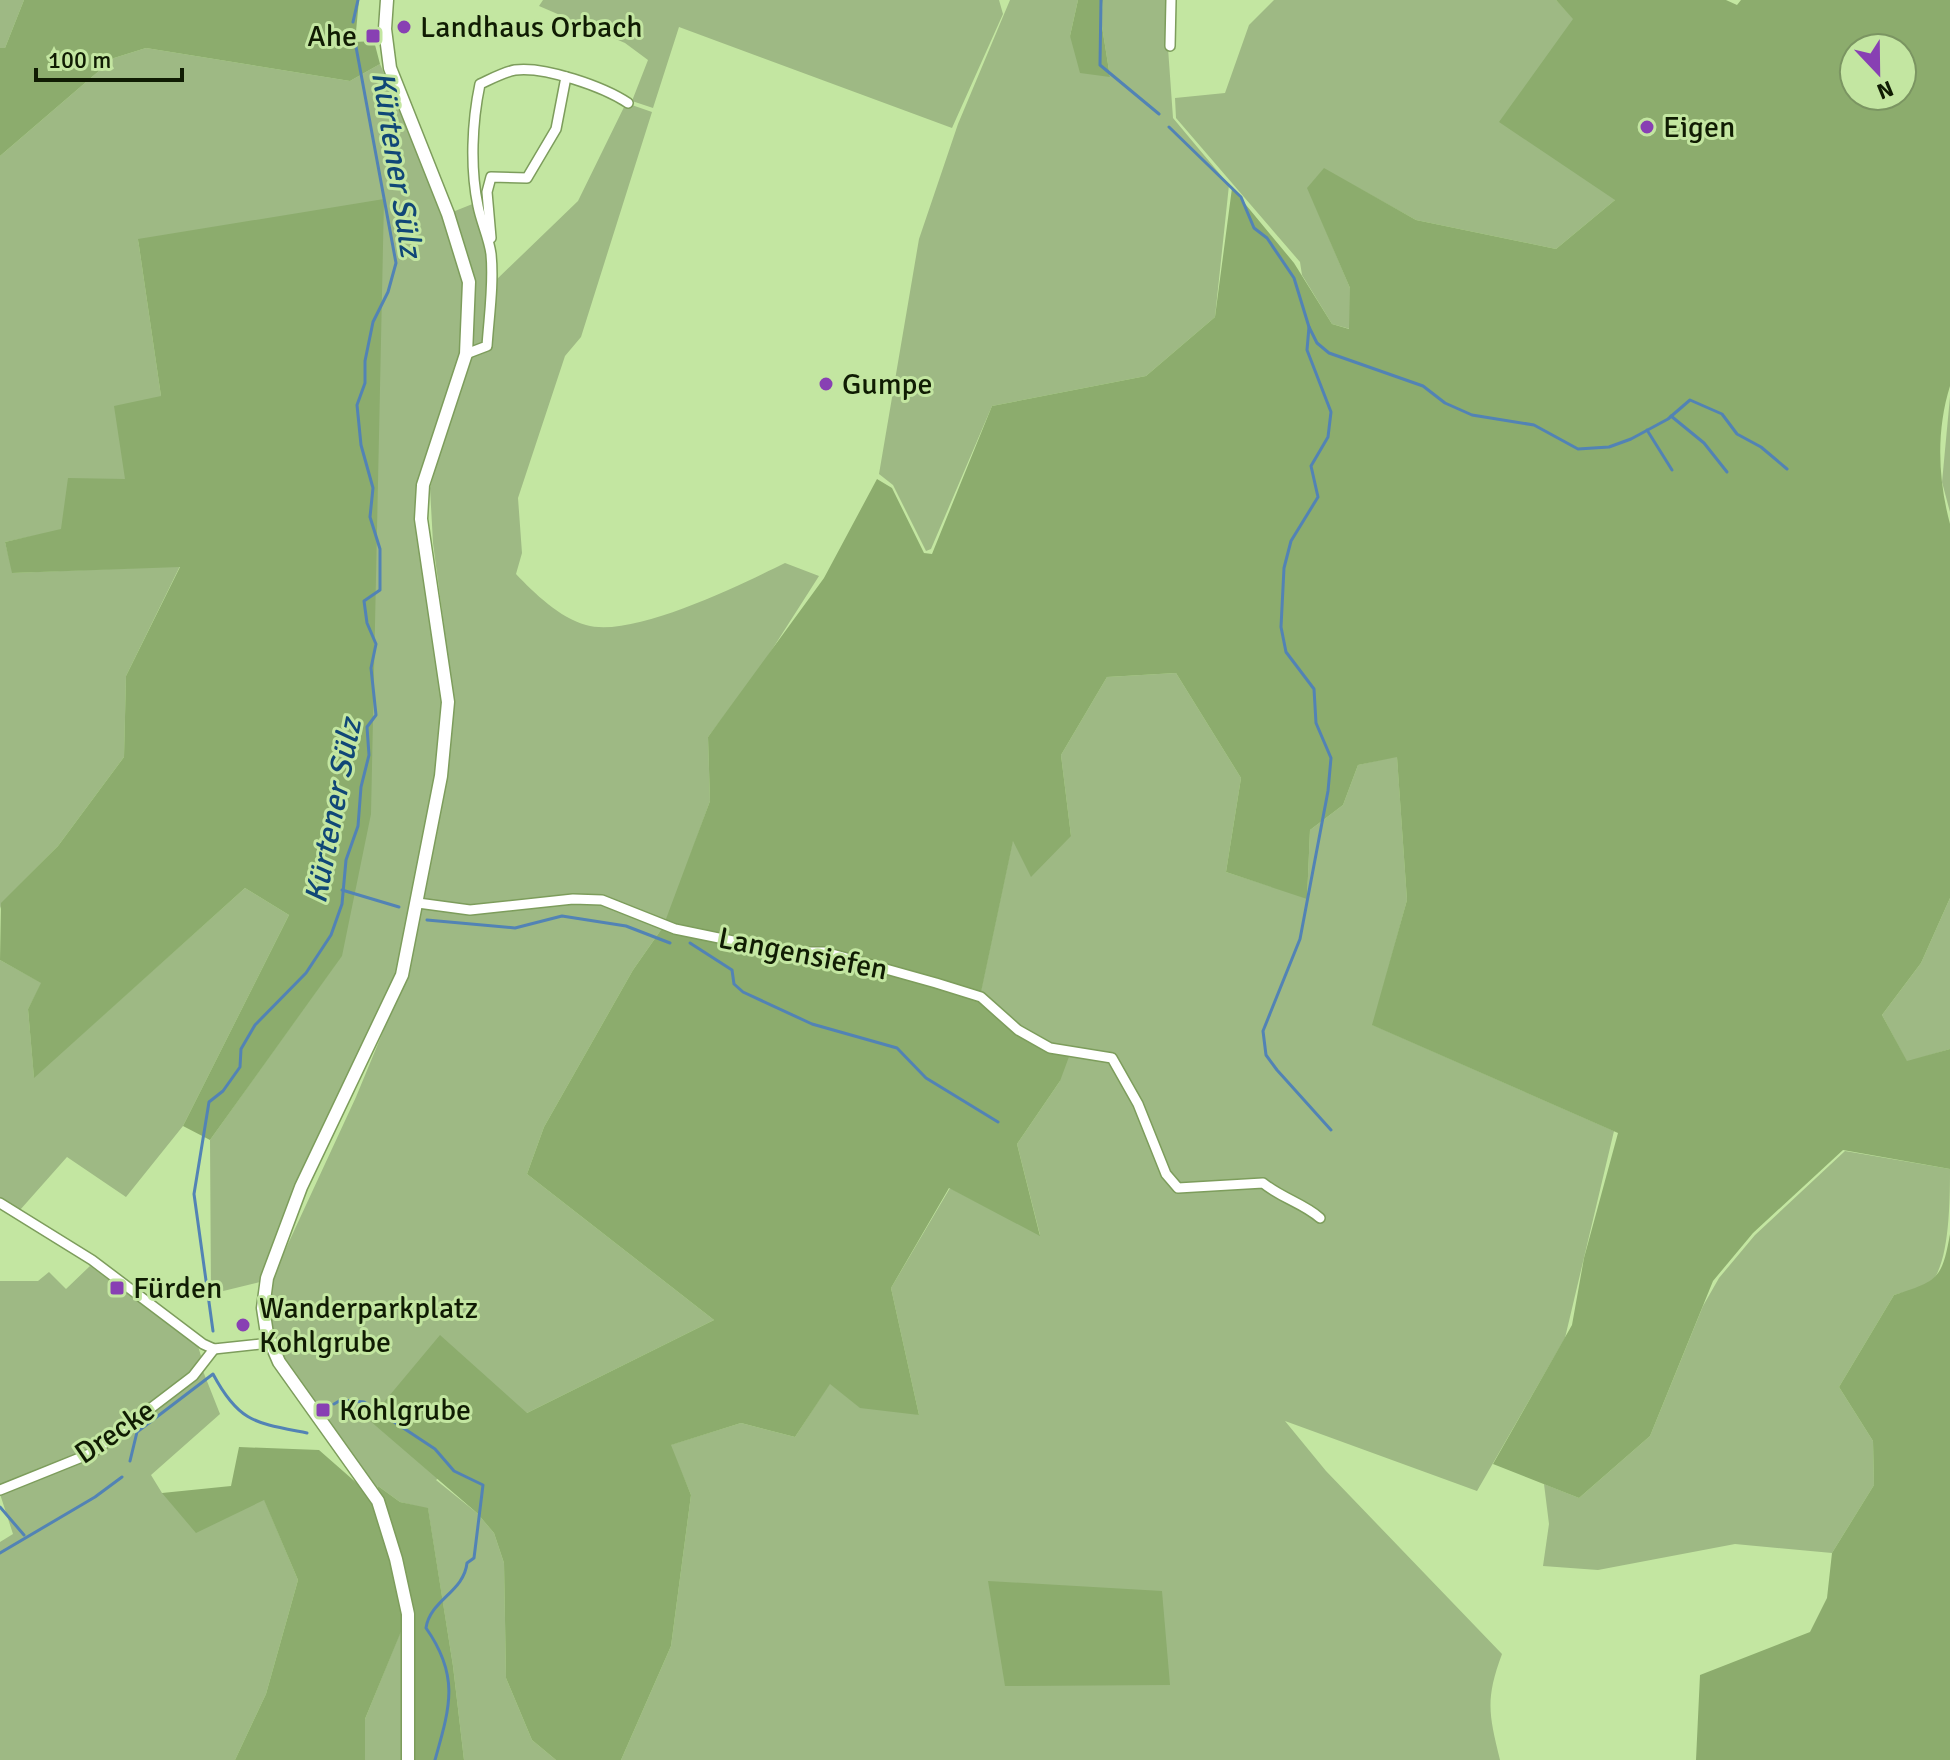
<svg xmlns="http://www.w3.org/2000/svg" width="1950" height="1760" viewBox="0 0 1950 1760" font-family="Signika,sans-serif">
<style>
.green{fill:#9eb984}
.forest{fill:#8cac6d;fill-rule:evenodd}
.lines{fill:none;stroke-linecap:round;stroke-linejoin:round}
.stream{stroke:#5283b5;stroke-width:3}
.minor-casing{stroke:#7d9d5c;stroke-width:12}
.major-casing{stroke:#7d9d5c;stroke-width:15}
.minor{stroke:#fff;stroke-width:9}
.major{stroke:#fff;stroke-width:12}
.poi-dot{fill:#8840b3;stroke:#c3e6a1;stroke-width:3}
.labels{text-anchor:middle;dominant-baseline:central;stroke-width:6;stroke-linejoin:round;paint-order:stroke}
.poi-label{font-size:30px;fill:#101c03;stroke:#c3e6a1;text-anchor:start}
.street-label{font-size:30px;fill:#101c03;stroke:#c3e6a1}
.water-label{font-size:32px;font-style:italic;fill:#104777;stroke:#c3e6a1}
</style>
<rect width="100%" height="100%" fill="#c3e6a1"/>
<g class="green">
<path d="M0,0h24l-19,48h-5z"/>
<path d="M543,0h456l4,14 -51,114 -273,-101 -26,81 -21,-7 16,-41 -23,-17 -86,-37z"/>
<path d="M1010,0h68l-8,36 40,41 -9,-57 2,-20h66l-2,34 6,84 56,67 -14,132 -69,59 -154,30 -61,143 -5,2 -33,-66 -14,-11 40,-235 39,-115z"/>
<path d="M1274,0h282l17,18 42,182 -59,49 -140,-29 -92,-51 -16,19 42,100v41l-18,-5 -30,-49 -2,-13 -124,-144 -1,-20 50,-5 24,-68z"/>
<path d="M146,48l204,33 30,-17 65,153 22,66 -3,70 -44,132 24,217 -6,75 -40,197 -103,214 -35,94 -49,12 -1,-154 132,-185 -204,-716 23,157 -36,83 -63,51 -57,12 8,31 167,-7 -54,110 -2,81 -66,89 -56,57 -2,6v-753l114,-98z"/>
<path d="M626,103l26,9 -71,225 -16,19 -47,142 4,55 -6,21c18,19 44,44 70,51 46,14 156,-41 199,-62l34,13 -62,97 -49,64 2,64 -44,122 -62,-25 -135,10 -47,-7 16,-73 16,-125 -21,-160 -3,-55 37,-133 20,-7 6,-65 85,-82z"/>
<path d="M475,203l13,49 -2,93 -18,7 3,-31 -21,-108z"/>
<path d="M1950,397v115l-8,-30z"/>
<path d="M1176,673l65,105 -15,94 81,26 3,-68 33,-25 15,-40 39,-9 10,144 -34,125 241,106 -49,207 -88,153 -192,-70 41,50 176,183c-17,46 -13,60 -2,106h-879l50,-114 20,-151 -21,-50 71,-22 54,14 35,-54 89,32 -28,-127 59,-100 90,47 -23,-91 43,-63 -9,-34 -32,-18 -39,-34 33,-156 58,-3 -10,-81 46,-78z"/>
<path d="M245,888l44,27 -106,211 -57,71 -59,-40 -47,53 -20,-12v-238l42,23 -14,26 6,68z"/>
<path d="M1950,898v151l-43,13 -25,-47 39,-52z"/>
<path d="M573,902h29l61,25 -30,43 -89,157 -17,47 187,146 -187,93 -91,67 41,33 17,20 10,30 2,115 26,62 24,20h-92l-11,-94 -25,-157 -28,-7 -22,-16 -2,7c-31,-43 -105,-127 -107,-180 -1,-18 6,-38 12,-54l75,-162 50,-121 15,-71 49,8z"/>
<path d="M1845,1151l105,18c0,28 0,97 -20,114 -10,6 -25,9 -36,12l-55,92 34,54 1,44 -42,68 -97,-9 -137,26 -55,-4 6,-42 -5,-40 35,14 71,-62 53,-130 16,-28 36,-43z"/>
<path d="M90,1266l108,80 3,10 -3,9 -110,88 -88,34v-206h38l11,-9 17,17z"/>
<path d="M203,1371l17,43 -69,61 11,18 102,6 34,81 -32,114 -31,66h-235v-218l13,-8 -13,-40 86,-34z"/>
<path d="M404,1623v137h-39v-41z"/>
</g>
<g class="forest">
<path d="M24,0h335l-4,42 19,-1 6,23 -30,17 -204,-33 -32,10 -114,98v-108h5z"/>
<path d="M1078,0h25l-2,20 9,57 -30,-4 -10,-37z"/>
<path d="M1556,0h170l11,5 4,-5h209v386c-14,45 -12,93 0,138v374l-29,65 -39,52 25,46 43,-12v120l-107,-19 -90,83 -40,48 -63,155 -71,62 -86,-34 79,-139 12,-67 34,-125 -246,-108 35,-125 -10,-143 -39,8 -15,40 -33,25 -3,69 -81,-27 15,-94 -65,-105 -69,4 -46,78 10,81 -40,41 -18,-36 -33,156 36,34 54,23 -10,27 -43,63 23,92 -91,-48 -58,100 28,127 -59,-7 -30,-24 -35,53 -54,-14 -70,22 20,50 -20,151 -50,114h-65l-24,-20 -26,-62 -2,-115 -10,-30 -17,-20 -108,-93 71,-85 87,78 187,-93 -187,-146 17,-47 89,-157 30,-43 47,-126 -2,-64 116,-159 53,-99 15,9 32,65 8,1 60,-148 154,-30 69,-59 17,-129 62,75 38,61 17,5 1,-41 -43,-100 17,-20 92,52 140,29 59,-49 -116,-78 74,-103zM1854,48h48v48h-48z"/>
<path d="M384,199l-13,615 -29,142 -132,184 -27,-14 106,-211 -44,-27 -211,190 -6,-69 13,-26 -41,-23 1,-57 57,-57 66,-89 2,-81 54,-109 -168,6 -7,-31 56,-13 7,-51 57,1 -11,-73 47,-10 -23,-157z"/>
<path d="M1950,1234v526h-254l4,-85 110,-43 17,-34 5,-45 42,-68 -1,-44 -34,-54 55,-92c43,-14 48,-15 56,-61z"/>
<path d="M239,1447l80,3 57,50 2,-14 22,16 28,6 25,158 11,94h-56l-1,-143 -42,102v41h-130l31,-66 32,-114 -34,-80 -68,33 -34,-40 69,-7z"/>
<path d="M988,1581l174,10 8,94 -165,1z"/>
</g>
<g class="lines">
<g class="stream">
<path d="M1101,0l-1,65 59,49"/>
<path d="M353,22l5,-22"/>
<path d="M1169,127l72,70 13,31 13,10 27,40 15,49 -2,23 24,62 -3,25 -17,29 7,31 -27,44 -7,27 -3,59 5,25 28,37 2,34 15,35 -3,33 -28,148 -37,92 3,24 11,15 54,60"/>
<path d="M1309,327l8,16 12,10 94,33 22,17 27,12 62,10 44,24 31,-2 22,-8 37,-20 22,-19 32,14 15,20 24,13 26,22"/>
<path d="M1671,416l33,27 23,29"/>
<path d="M1647,430l25,40"/>
<path d="M342,890l57,17"/>
<path d="M427,920l88,8 47,-12 64,10 44,17"/>
<path d="M690,943l42,27 2,14 9,8 69,32 85,24 29,30 72,44"/>
<path d="M213,1331l-19,-137 15,-92 14,-11 17,-24 1,-18 14,-24 51,-52 25,-38 11,-31 4,-44 12,-34 3,-39 8,-32 -2,-28 9,-12 -5,-47 5,-24 -9,-21 -3,-22 16,-11v-41l-10,-32 3,-29 -12,-43 -4,-40 8,-22v-22l8,-39 15,-30 8,-29 -42,-227"/>
<path d="M334,1404l7,-4 23,2 71,47 19,22 29,14 -9,73 -7,5c-3,29 -37,37 -41,65 34,48 24,79 9,132"/>
<path d="M130,1461l7,-29 76,-58c26,49 43,49 94,59"/>
<path d="M0,1507l24,28"/>
<path d="M0,1553l95,-56 27,-20"/>
</g>
<g class="minor-casing">
<g id="minor">
<path d="M1170,46l1,-46"/>
<path d="M491,238l-4,-46 4,-15 36,1 29,-49 10,-52"/>
<path d="M466,354l21,-8c2,-30 7,-62 4,-92 -2,-16 -10,-32 -13,-48 -8,-38 -6,-84 2,-122 11,-5 24,-12 35,-14 30,-4 89,17 113,33"/>
<path d="M418,903l52,7 103,-11 29,1 73,29 112,23h38l111,31 45,14 37,33 32,18 62,10 26,46 28,70 12,14 85,-5c20,16 40,20 57,35"/>
<path d="M0,1203l92,57 111,84 11,5 56,-6"/>
<path d="M0,1490l92,-37 101,-77 21,-27"/>
</g>
</g>
<g class="major-casing">
<path id="major" d="M387,0l-2,29 5,39 58,146 21,68 -3,72 -43,131 -2,34 27,183 -7,74 -39,199 -101,212 -34,91 -4,30 4,26 12,28 99,139 18,58 12,55v146"/>
</g>
<use href="#minor" class="minor"/>
<use href="#major" class="major"/>
</g>
<g class="poi-dot">
<circle cx="404" cy="27" r="8"/>
<rect x="365" y="28" width="16" height="16" rx="4"/>
<circle cx="1647" cy="127" r="8"/>
<circle cx="826" cy="384" r="8"/>
<rect x="109" y="1280" width="16" height="16" rx="4"/>
<circle cx="243" cy="1325" r="8"/>
<rect x="315" y="1402" width="16" height="16" rx="4"/>
</g>
<g class="labels">
<g class="poi-label">
<text x="420" y="27">Landhaus Orbach</text>
<text x="357" y="36" text-anchor="end">Ahe</text>
<text x="1663" y="127">Eigen</text>
<text x="842" y="384">Gumpe</text>
<text x="133" y="1288">Fürden</text>
<text x="259" y="1308">Wanderparkplatz<tspan x="259" dy="34">Kohlgrube</tspan></text>
<text x="339" y="1410">Kohlgrube</text>
</g>
<g class="street-label">
<text transform="translate(803 954) rotate(11)">Langensiefen</text>
<text transform="translate(115 1432) rotate(-34)">Drecke</text>
</g>
<g class="water-label">
<text transform="translate(397 164) rotate(81)">Kürtener Sülz</text>
<text transform="translate(333 811) rotate(-79)">Kürtener Sülz</text>
</g>
</g>
<g transform="translate(1878 72) rotate(158)"><circle r="38" fill="#c3e6a1" stroke="#7b9562" stroke-width="2"/>
<path d="M0-6L14 30L0 20L-14 30Z" fill="#8840b3"/>
<text y="-12" font-size="22" font-weight="bold" text-anchor="middle" fill="#101c03">N</text>
</g>
<path d="M36 68v12h146v-12" fill="none" stroke="#101c03" stroke-width="4"/>
<text x="48" y="68" font-size="24" fill="#101c03" stroke="#c3e6a1" stroke-width="6" paint-order="stroke">100 m</text>
</svg>
